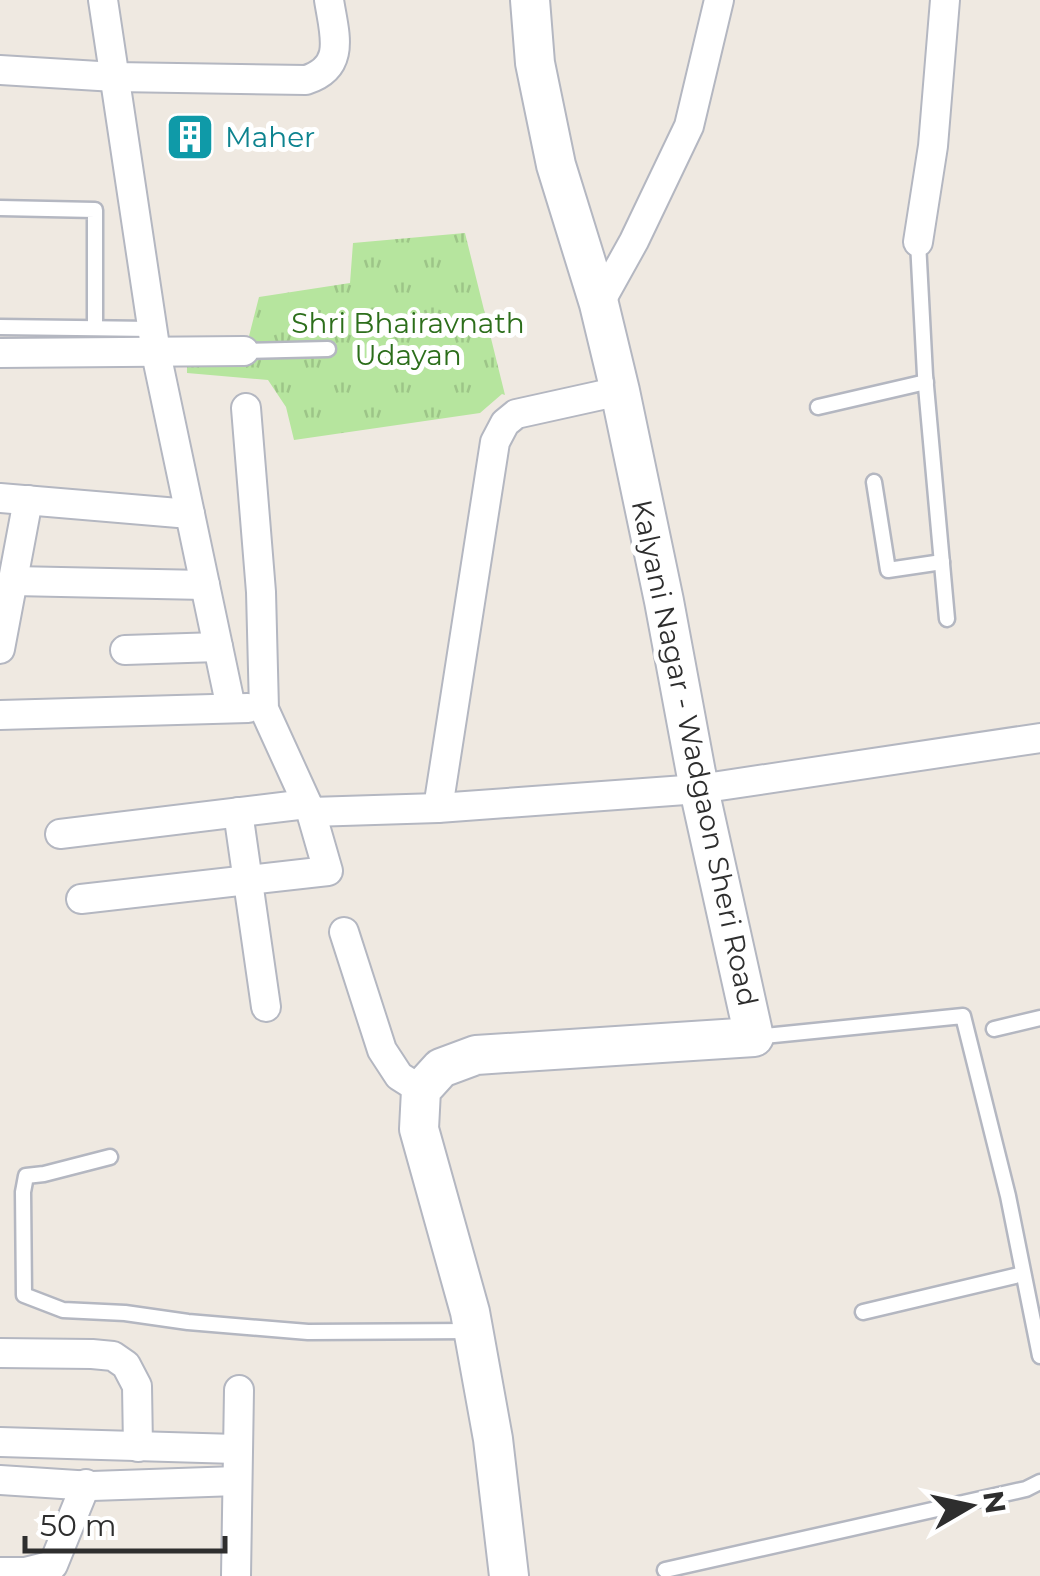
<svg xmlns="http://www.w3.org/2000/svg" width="1040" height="1576" viewBox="0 0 1040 1576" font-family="Montserrat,sans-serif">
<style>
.grass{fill:url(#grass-tufts)}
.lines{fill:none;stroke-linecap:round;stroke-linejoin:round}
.lane-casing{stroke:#b4b7c1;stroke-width:19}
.street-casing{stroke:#b4b7c1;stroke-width:32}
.secondary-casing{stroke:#b4b7c1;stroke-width:42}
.lane{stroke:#fff;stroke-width:14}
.street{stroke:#fff;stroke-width:28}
.secondary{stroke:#fff;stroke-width:38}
.labels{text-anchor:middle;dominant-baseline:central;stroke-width:10;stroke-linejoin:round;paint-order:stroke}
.culture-label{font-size:28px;fill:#0d838f;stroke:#fff;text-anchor:start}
.park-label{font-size:28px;fill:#2c6e1b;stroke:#fff}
.street-label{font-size:28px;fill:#2e2e2e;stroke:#fff}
</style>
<defs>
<pattern id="grass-tufts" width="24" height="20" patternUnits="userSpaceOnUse" patternTransform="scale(2.5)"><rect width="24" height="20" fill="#b6e59e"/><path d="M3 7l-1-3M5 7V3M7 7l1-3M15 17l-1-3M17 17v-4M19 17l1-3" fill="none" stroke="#9dc588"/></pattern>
</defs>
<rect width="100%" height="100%" fill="#efe9e1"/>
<path class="grass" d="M465,233l40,162 -3,-1 -22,19 -186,27 -8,-33 -18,-27 -81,-7v-28l61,-5 11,-43 91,-14 3,-40z"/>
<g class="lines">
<g class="lane-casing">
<g id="lane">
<path d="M0,208l95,2v118"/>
<path d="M918,242l7,133 22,244"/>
<path d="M0,327l152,2"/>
<path d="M244,351l84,-2"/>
<path d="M818,407l108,-25"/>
<path d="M874,482l14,88 54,-8"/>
<path d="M994,1029l46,-11"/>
<path d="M754,1037l209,-21 45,180 32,160"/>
<path d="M110,1157l-66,17 -18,2 -3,16 1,103 39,15 62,3 63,9 120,10 165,-1"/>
<path d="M863,1312l160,-38"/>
<path d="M665,1570l361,-81 14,-7"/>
</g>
</g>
<g class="street-casing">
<g id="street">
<path d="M103,0l53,353 75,355"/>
<path d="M0,70l115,7 191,3c41,-13 28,-47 23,-80"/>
<path d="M918,242l15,-96 12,-146"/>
<path d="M599,304l35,-63 55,-115 30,-126"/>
<path d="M0,353l244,-2"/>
<path d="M0,498l190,16"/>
<path d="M13,581l192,4"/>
<path d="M0,649l28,-149"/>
<path d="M125,650l93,-3"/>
<path d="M0,715l248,-7"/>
<path d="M438,808l57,-366 10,-19 11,-9 104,-23"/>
<path d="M238,812l28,195"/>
<path d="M311,812l127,-4 261,-19 341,-51"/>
<path d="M60,834l247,-30"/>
<path d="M81,899l247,-28 -17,-59 -47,-103 -3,-117 -15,-184"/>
<path d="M344,932l38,118 17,26 22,14"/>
<path d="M0,1353l92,1 21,2 13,9 11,21 1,61"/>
<path d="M0,1442l236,7"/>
<path d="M0,1480l92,6 145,-5"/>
<path d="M0,1572h25l28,-7 33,-81"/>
<path d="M236,1576l3,-186"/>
</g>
</g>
<g class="secondary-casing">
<path id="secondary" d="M509,1576l-16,-137 -23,-127 -51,-183 2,-39 20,-22 35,-13 278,-18 -55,-248 -35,-188 -44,-210 -21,-87 -43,-139 -21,-102 -5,-63"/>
</g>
<use href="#lane" class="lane"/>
<use href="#street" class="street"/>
<use href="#secondary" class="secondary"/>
</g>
<defs>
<g id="building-square" transform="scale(2.5)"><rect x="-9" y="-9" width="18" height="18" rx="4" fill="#0f9aa8" stroke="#fff"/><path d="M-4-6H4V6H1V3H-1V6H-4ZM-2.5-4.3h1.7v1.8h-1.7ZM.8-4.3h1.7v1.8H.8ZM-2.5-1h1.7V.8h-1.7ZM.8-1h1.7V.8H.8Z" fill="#fff"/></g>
</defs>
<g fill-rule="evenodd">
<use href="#building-square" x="190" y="137"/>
</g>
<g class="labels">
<g class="culture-label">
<text x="225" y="137">Maher</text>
</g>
<g class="park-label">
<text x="408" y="323">Shri Bhairavnath<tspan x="408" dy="32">Udayan</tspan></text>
</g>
<g class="street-label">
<text transform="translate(695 753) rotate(78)">Kalyani Nagar - Wadgaon Sheri Road</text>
</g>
</g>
<g transform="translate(970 1506) rotate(81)" stroke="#ffffff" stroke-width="8" paint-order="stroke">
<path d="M0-8L18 38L0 25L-18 38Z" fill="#2e2e2e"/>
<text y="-15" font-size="28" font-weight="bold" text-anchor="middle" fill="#2e2e2e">N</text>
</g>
<path d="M25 1536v15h200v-15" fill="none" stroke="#2e2e2e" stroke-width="5"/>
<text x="40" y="1536" font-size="30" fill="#2e2e2e" stroke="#ffffff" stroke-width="8" paint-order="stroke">50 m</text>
</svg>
